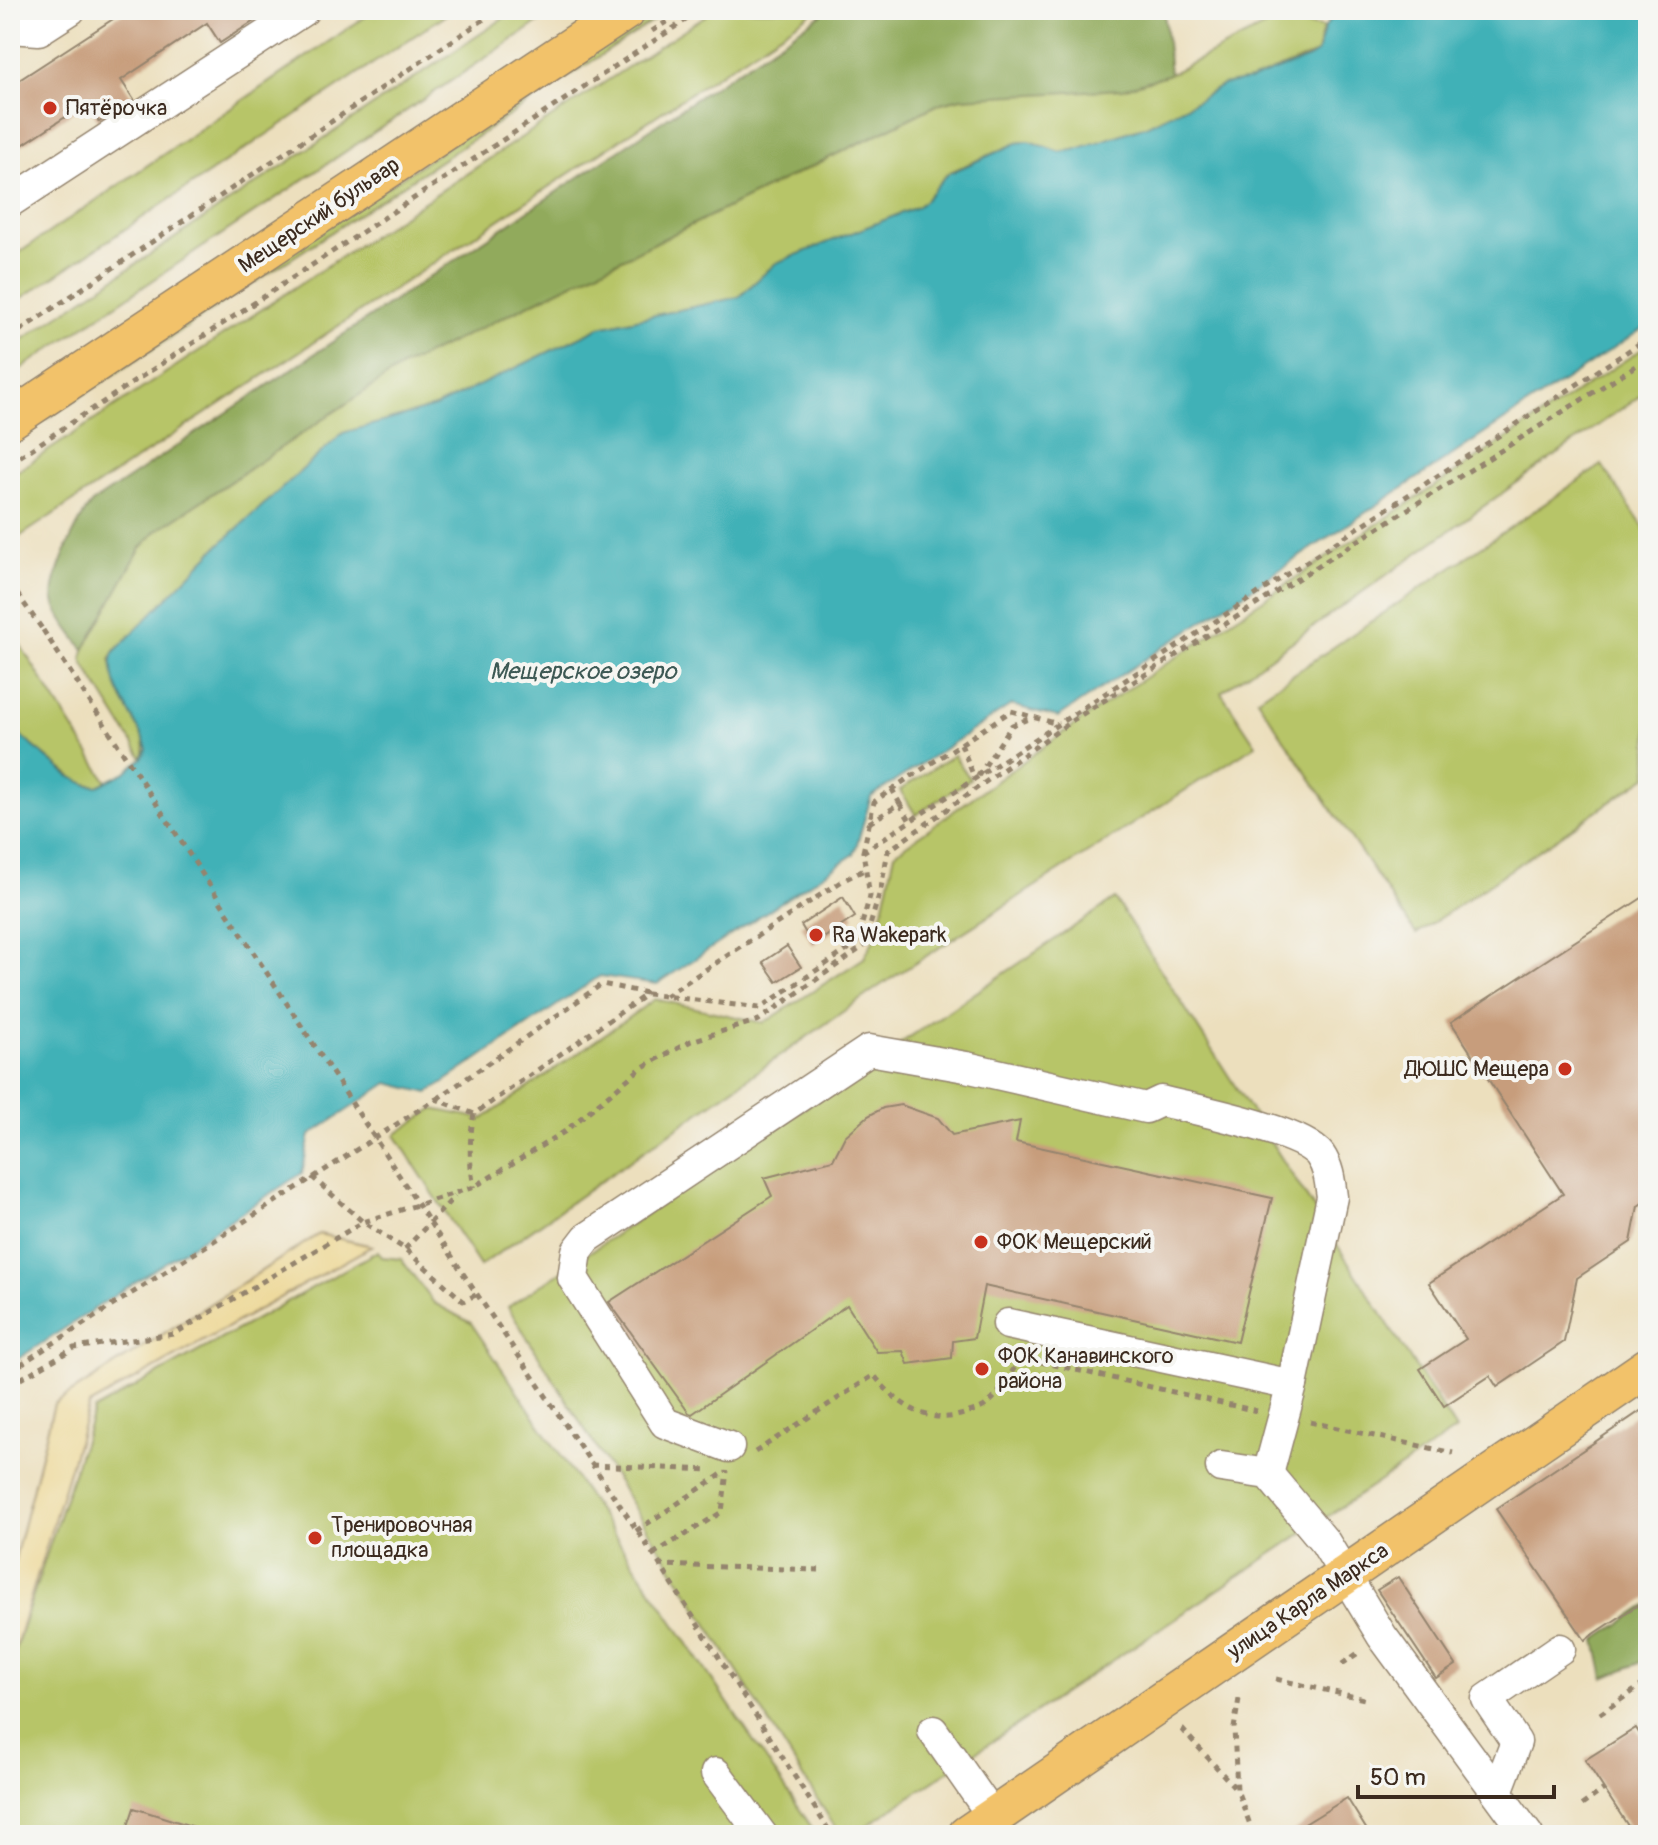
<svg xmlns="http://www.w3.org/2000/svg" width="1658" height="1845" viewBox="0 0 1658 1845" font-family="Pangolin,sans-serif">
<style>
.green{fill:#b7c567;stroke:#797842;stroke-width:2}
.forest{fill:#91aa5c;stroke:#666a3d;stroke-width:2}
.sand{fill:#eeda9e;stroke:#94825e;stroke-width:2}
.water{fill:#41b1b7;stroke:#3e6e6a;stroke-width:2}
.building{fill:#c79d7b}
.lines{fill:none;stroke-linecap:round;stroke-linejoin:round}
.minor-casing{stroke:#94846e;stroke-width:33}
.major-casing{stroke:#94846e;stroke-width:41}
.path{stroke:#94846e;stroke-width:5;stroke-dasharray:6 6;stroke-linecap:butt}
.minor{stroke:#fff;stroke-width:30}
.major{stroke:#f2c26a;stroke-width:38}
.path-bridge{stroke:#94846e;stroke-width:5;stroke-dasharray:6 6;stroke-linecap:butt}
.poi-dot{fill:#c8321e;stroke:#f6f6f2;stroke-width:3}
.labels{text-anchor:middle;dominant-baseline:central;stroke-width:8;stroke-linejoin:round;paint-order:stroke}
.poi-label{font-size:22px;fill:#3b2a1e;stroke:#f6f6f2;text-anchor:start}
.street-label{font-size:22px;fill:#3b2a1e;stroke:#f6f6f2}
.water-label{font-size:24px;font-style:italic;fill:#3d5954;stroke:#f6f6f2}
</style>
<rect width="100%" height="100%" fill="#f6f6f2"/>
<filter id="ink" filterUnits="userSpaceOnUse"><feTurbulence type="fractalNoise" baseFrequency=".0125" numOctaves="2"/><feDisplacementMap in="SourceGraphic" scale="16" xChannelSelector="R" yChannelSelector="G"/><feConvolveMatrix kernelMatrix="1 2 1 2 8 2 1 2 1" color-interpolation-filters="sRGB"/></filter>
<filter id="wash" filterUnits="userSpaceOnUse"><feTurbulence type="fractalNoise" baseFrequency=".006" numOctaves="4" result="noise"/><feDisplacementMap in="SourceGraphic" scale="32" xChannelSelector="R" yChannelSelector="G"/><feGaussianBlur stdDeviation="1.8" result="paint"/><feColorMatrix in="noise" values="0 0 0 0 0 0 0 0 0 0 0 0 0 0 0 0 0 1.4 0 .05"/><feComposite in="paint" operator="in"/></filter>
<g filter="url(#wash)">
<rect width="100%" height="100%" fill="#ecdfbd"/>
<g class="green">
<path d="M375,10h78l-443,296v-47z"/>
<path d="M516,10h41l-547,366v-28z"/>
<path d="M655,10h15l-660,433v-7z"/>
<path d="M714,10h102l-806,533v-67z"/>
<path d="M1276,21l47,6 -6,26 -66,27 -28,5 -26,16 -51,25 -72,24 -14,2 -31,-11 -12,2 -67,29c-14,10 -19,26 -33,35l-141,56 -37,34 -139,30 -165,80 -92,26 -124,112 -104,106 -5,8c4,13 7,27 12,39 9,18 30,40 20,60l-57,-92 -3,-7 2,-9 56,-101 15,-17 246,-165 540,-264 20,-5 209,-24z"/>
<path d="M1648,345v45l-427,302 35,53 -375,240 -401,281 -85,-131 38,-26 50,10 172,-120 109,24 100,-65 15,-29 16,-76 189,-135z"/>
<path d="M1602,465l46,69v242l-232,158 -159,-235z"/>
<path d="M10,637l9,6 88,139 -9,4 -19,-3 -69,-56z"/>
<path d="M954,755l16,24 -54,36 -16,-25z"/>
<path d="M1115,899l341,531 -603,405h-13l-332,-528z"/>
<path d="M378,1251l4,6 19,2 33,44 37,20 346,512h-807v-169l84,-256z"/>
</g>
<g class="forest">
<path d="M828,10h336l6,64 -47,15 -162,9 -20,5 -540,264 -246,165 -15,17 -56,101c-10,-15 -26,-32 -30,-49 -5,-21 24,-82 38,-98z"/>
<path d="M1648,1605v52l-11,7 -33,14 -8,-38z"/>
</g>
<path class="sand" d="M319,1234l53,12 -283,159 -79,260v-87l44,-174z"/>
<path class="water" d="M1346,10h302v315l-590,392 -47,-12 -140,92 -17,57 -197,130 -57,-8 -172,117 -40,-10 -78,52 -8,38 -292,191v-637l59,49 19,9 10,1 28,-14 16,-14 5,-9c-7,-27 -47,-73 -32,-98l104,-106 124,-112 92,-26 165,-80 139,-30 37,-34 141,-56c14,-9 19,-25 33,-34l67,-30 12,-2 31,11 14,-2 72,-24 51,-25 26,-16 28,-5 58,-22 8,-5c9,-24 3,-30 29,-43z"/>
<g id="blocks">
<g class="building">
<path d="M127,10h144l-51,33 -13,-20 -86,57 13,20 -35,22 -12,-19 -77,50v-67z"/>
<path d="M1648,894v305l-10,7 -7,36 -54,36 -13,64 -67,45 -7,-11 -46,30 -24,-37 46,-30 -37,-56 134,-89 -112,-172z"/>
<path d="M843,897l12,20 -42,28 -12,-20z"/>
<path d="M787,946l14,21 -24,15 -14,-20z"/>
<path d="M901,1105l37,13 14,17 68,-14 -4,21 256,56 -35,144 -253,-56 -10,52 -21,3 -1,17 -44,6 -5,-13 -26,1 -30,-47 -155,109 -3,-1 -80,-111 163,-106 -8,-18 69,-18 12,-24 23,-20 15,-8z"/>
<path d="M1648,1406v192l-63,42 -89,-131z"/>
<path d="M1398,1577l58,88 -20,13 -59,-88z"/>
<path d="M1636,1728l12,19v88h-14l-49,-75z"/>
<path d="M1347,1798l23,37h-83z"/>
<path d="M134,1808l70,22v5h-79z"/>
</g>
</g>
</g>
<g filter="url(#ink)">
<use href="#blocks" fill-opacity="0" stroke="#94846e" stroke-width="2"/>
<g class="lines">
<g class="minor-casing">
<g id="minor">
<path d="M10,28l29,2 31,-20"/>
<path d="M10,202l294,-192"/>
<path d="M1008,1324l284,61"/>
<path d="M729,1447l-64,-24 -92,-145 4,-27 10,-13 282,-188 97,17 180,41 15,-7c35,9 140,29 159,54 9,13 10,27 12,42l-40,188 -24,89"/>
<path d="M1221,1467l47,7 57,68 57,94 146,199"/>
<path d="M933,1731l60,86"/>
<path d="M716,1773l46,62"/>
<path d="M1497,1792l19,-50 -29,-43 73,-50"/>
</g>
</g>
<g class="major-casing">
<g id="major">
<path d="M10,420l617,-410"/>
<path d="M967,1835l681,-468"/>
</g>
</g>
<g class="path">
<path d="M652,31l33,-21"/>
<path d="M10,337l488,-327"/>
<path d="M1644,341l4,7"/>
<path d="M10,463l691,-453"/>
<path d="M10,584l33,46"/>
<path d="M961,744l14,36"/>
<path d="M978,776l34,-51 19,-7"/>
<path d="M900,804l11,19"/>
<path d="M869,823l31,-19 -8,-15"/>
<path d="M863,852l11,-50 18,-13 119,-78 47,13"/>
<path d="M665,996l177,-115 24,-12"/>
<path d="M437,1099l165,-115 44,9"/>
<path d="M474,1114c-5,26 -5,47 0,73"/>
<path d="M312,1177l51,45 42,27 58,52 15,-7"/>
<path d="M405,1249l50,-53"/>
<path d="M470,1284l183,270 179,281"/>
<path d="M1041,1362l216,49"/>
<path d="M10,1371l426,-272 38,15 173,-120 113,14 96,-64 14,-48 -7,-44 785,-514"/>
<path d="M10,1385l64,-37 100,-14 189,-112 111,-35 90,-55 77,-64 50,-27 68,-21 105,-74 17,-58 7,-37 185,-131 575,-362"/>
<path d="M1310,1422l143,31"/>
<path d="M755,1452l119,-77c23,30 56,53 95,37 5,-2 13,-3 17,-7 17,-12 25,-37 37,-47"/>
<path d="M591,1465l118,5"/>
<path d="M636,1531l86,-57"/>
<path d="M653,1554l69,-42 5,-41"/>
<path d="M658,1565l161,5"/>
<path d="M1342,1664l19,-13"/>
<path d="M1276,1679l93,21"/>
<path d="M1239,1699l-5,29 3,62 17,45"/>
<path d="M1600,1714l48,-33"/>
<path d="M1182,1729l55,61"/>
<path d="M1582,1805l22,-16"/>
</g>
<use href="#minor" class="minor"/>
<use href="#major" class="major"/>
<path class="path-bridge" d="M43,630l427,654"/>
</g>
</g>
<g class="poi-dot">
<circle cx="50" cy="108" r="8"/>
<circle cx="816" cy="935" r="8"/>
<circle cx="1565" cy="1069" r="8"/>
<circle cx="981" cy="1242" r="8"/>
<circle cx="982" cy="1369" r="8"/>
<circle cx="315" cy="1538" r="8"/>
</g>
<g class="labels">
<g class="poi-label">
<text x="66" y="108">Пятёрочка</text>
<text x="832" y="935">Ra Wakepark</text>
<text x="1549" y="1069" text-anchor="end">ДЮШС Мещера</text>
<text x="997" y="1242">ФОК Мещерский</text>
<text x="998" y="1356">ФОК Канавинского<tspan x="998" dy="25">района</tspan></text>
<text x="331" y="1525">Тренировочная<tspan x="331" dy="25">площадка</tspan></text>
</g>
<g class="street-label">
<text transform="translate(319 215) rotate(-34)">Мещерский бульвар</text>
<text transform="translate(1308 1601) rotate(-34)">улица Карла Маркса</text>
</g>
<g class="water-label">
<text x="583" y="671">Мещерское озеро</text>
</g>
</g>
<rect width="1658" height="1845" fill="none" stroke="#f6f6f2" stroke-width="40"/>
<path d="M1358 1785v12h196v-12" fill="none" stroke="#3b2a1e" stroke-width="4"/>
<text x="1370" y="1785" font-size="24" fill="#3b2a1e" stroke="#f6f6f2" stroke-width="6" paint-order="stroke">50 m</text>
</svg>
